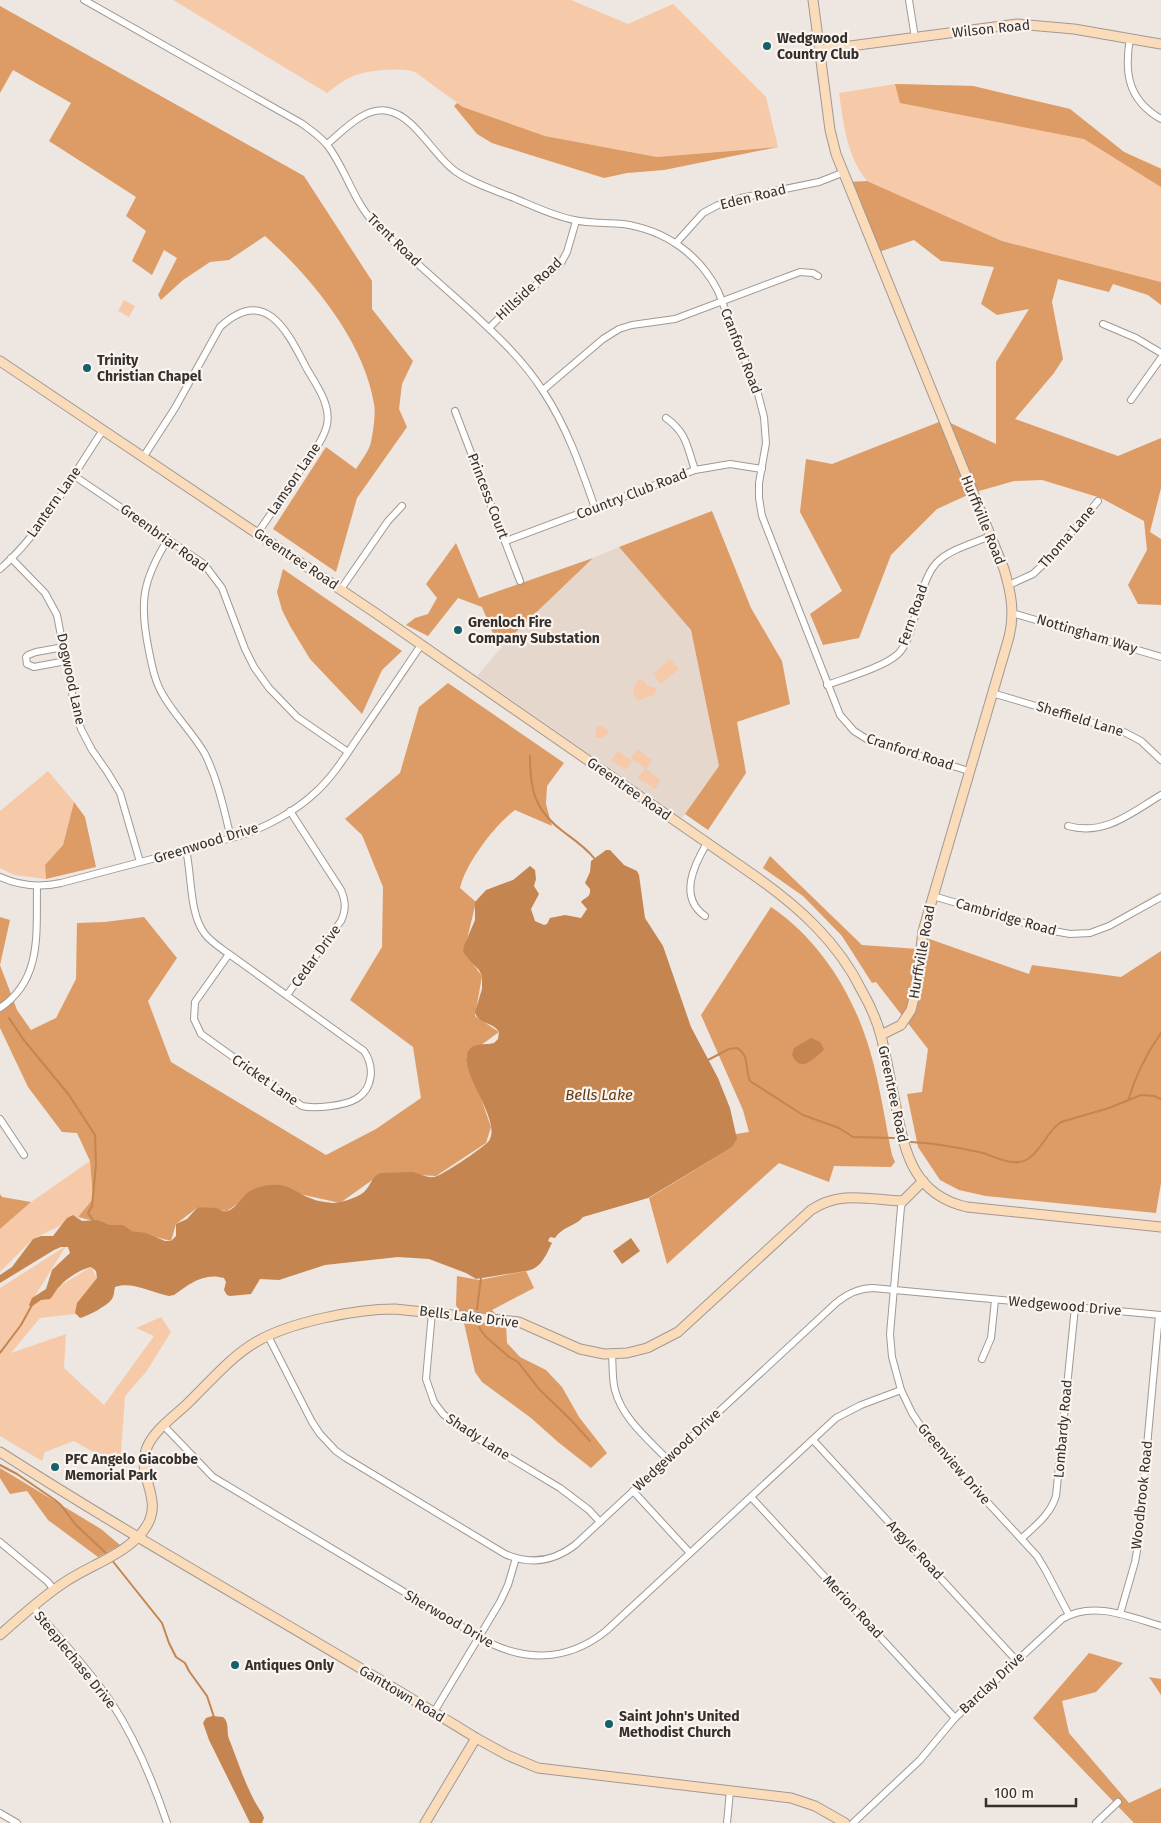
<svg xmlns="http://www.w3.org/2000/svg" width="1161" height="1823" viewBox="0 0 1161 1823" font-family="'Fira Sans',sans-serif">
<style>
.built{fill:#e5d7cc}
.green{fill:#f6caa9}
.forest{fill:#dd9b65}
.water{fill:#c58550}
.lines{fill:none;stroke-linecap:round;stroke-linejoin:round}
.stream{stroke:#c58550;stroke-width:2}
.street-casing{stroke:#a09993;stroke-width:8}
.secondary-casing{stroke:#a09993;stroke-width:11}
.street{stroke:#fff;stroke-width:6}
.secondary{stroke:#fbdcba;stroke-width:9}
.poi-dot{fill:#14616c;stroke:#fbf3ed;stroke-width:2}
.labels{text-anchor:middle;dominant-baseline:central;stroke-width:4.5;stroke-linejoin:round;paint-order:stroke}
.street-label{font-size:14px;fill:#33302e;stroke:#fbf3ed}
.poi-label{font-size:14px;font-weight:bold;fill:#33302e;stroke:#fbf3ed;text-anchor:start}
.water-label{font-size:15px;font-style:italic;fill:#63380f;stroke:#fbf3ed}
</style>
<rect width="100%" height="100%" fill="#eee6e0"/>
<path class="built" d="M619,547l72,83 28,136 -37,52 -205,-142 35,-41 81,-77z"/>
<g class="green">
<path d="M173,0h398l57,24 45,-20 93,93 12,50 -121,10 -112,-21 -82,-29 -48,-35c-16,-5 -49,-2 -64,5 -8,4 -16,10 -24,16z"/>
<path d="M895,84l78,2 97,23 54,43 37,16v114l-159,-41 -135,-60c-21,-27 -23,-55 -28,-88z"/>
<path d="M124,300l11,6 -6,11 -11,-6z"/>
<path d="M670,659l9,10 -18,15 -8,-10z"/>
<path d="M639,680l5,1 4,5 8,2 -1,7 -9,2 -7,4c-7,-7 -9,-14 0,-21z"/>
<path d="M597,726h5l6,5v3l-7,4 -6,-1z"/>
<path d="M637,749l15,11 -6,9 15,11 -6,9 -17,-11 7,-10 -14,-10z"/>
<path d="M618,751l14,10 -7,9 -14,-10z"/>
<path d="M48,771l26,31 -11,43 -18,20 1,14 -32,-4 -14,-7v-57z"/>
<path d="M90,1161l3,38 -15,18 -45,22 -33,33v-43l31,-27z"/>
<path d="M66,1246l-36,58 61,-37 6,11 -22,36 -35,4 -29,35 55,-19 -2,34 40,37 50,-69 -18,-8 25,-11 10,15 -25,40 -21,24 -5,71 -46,-26 -29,11 -3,9 -42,-25v-148z"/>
</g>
<g class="forest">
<path d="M0,6l304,170 68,105v28l41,52 -11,23 -3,25 8,18 -50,71 -21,74 -63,-43 53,-82 30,22c5,-8 13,-18 15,-27 2,-9 5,-30 3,-38 -10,-63 -63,-127 -109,-168l-36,24 -19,2 -27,18 -22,20 -3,-5 19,-37 -13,-8 -12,25 -20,-14 14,-30 -20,-15 10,-19 -87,-56 22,-38 -58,-33 -13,23z"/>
<path d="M895,84l78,2 97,23 54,43 37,17v18l-77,-48 -184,-36z"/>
<path d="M457,103l6,4 82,29 112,21 121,-10 -114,23 -37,3 -23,5 -112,-35 -15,-9 -23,-28z"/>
<path d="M867,181l135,60 159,41v23l-13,-10 -35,-11 -4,8 -51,-13 -6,23 11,57 -9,14 -39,46 103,37 43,-18v50l-11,44 11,7v66l-23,-1 -10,-19 19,-35 -3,-29 -43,-23 -59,-18 -28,1 -42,12 -35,16 -46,46 -32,83 -36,7 -13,-31 32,-23 -42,-79 6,-53 26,5 112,-44 52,24v-82l33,-53 -32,6 -16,-11 13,-37 -53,-6 -27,-21 -41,14 -27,-72z"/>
<path d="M712,511l39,97 31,53 8,43 -53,18 9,51 -38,57 -23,-16 34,-48 -28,-136 -72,-83z"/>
<path d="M456,543l23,55 114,-40 -94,90 -17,-41 -24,-9 -30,38 -22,-11 9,-7 13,-4 9,-16 -11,-14z"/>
<path d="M283,569l119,82 -20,19 -20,44 -52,-55 -20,-33 -8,-16 -5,-18z"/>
<path d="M448,683l116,80 -17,23 -1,18 6,22 -37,-16c-21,16 -49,53 -55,78l16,14 -12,50 18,24 -7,40 24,16 -33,24 25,71 -5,16 -50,33 -54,-3 -42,30 -76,-17 -37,25 -30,-3 -21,16 -5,17 -93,-24 15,-18 -3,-38 -13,-28 -15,-1 -34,-45 -28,-59v-111l10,3 -10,45 17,45 14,20 25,-12 20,-39 1,-56 28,-1 39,-5 33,41 -29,43 23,61 155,93 50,-26 45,-31 -8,-51 -63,-47 32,-53 1,-60 -21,-52 -17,-16 55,-46 19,-66z"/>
<path d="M74,802l11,15 11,50 -50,12 -1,-14 18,-20z"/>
<path d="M770,856l92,89 56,4 3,-13 108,38 3,-9 89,12 40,-26v232l-5,30 -170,-17 -27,-6 -19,-10 -22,-33 -11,-53 15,-2 6,-43 -52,-67 -4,1 -30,-47 -39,-40 -40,-28z"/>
<path d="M771,907c49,33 83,88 99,144 10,34 15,70 22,104l3,7 -4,5 -57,-1 -5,16 -50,-19 -112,101 -18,-66 82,-50 5,-14 13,-2 -6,-22 -42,-95z"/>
<path d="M0,1194l2,3 29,5 -31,27z"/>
<path d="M526,1271l8,17 -42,22 14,15 1,18 13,14 26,13 16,17 17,30 28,36 -16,15 -33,-26 -27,-24 -49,-36 -7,-10 -11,-49 -8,-18 1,-29 22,4z"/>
<path d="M0,1468l101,61 19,16 -22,12 -50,-37 -21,-29 -17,3 -10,-16z"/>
<path d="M1089,1653l34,10 -27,29 -34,9 7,32 60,70 32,-15v35h-27l-101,-105z"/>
<path d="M1149,1677l12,2v16z"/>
</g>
<g class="water">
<path d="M606,850h4l14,15 13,6 2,4 6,43 18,28 28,81 27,51 12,30 7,31 -6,9 -83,50 -65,19c-7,9 -20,9 -28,21l-5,-1 -2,4 4,2c-6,12 -11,26 -26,28l-50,8 -10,-6 -37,-14 -31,-2 -73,8 -46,15 -19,-1 -9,15 -21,2 -3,-1 -3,-5 2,-8 -2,-4c-20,-6 -35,6 -50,17l-5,1c-16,-3 -38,-15 -54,-9 -1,4 -1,9 -3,12 -5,7 -24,17 -32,19l-5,-5 2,-10 20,-25 -1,-7 -5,-4c-10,2 -24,11 -31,19 -4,3 -6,9 -10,13l-9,1 -10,7 -2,-2 3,-7 14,-9 6,-19 18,-17 -2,-6h-7l-7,3 -54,33v-8l12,-8 21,-28 8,-3h12l14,-18 6,-3 9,6 15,-1 13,5h13l9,6 14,2 19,8h6l5,-5v-12l11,-5 10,-11c3,-1 16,0 19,0 6,2 7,5 14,2 7,-4 11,-11 16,-16 6,-5 17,-9 25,-9 18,-2 25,8 39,13 6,3 15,4 22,5 9,0 25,-5 32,-11 7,-6 7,-16 17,-19 2,0 29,-1 31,-1 7,1 14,6 22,5 8,-1 47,-28 54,-35 18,-21 -39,-79 -16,-95 7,-4 15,-2 22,-4l4,-4 1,-7c-5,-10 -21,-7 -24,-20l7,-23v-13l-3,-6 -7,-7 -9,-11 1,-6 11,-26v-18l11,-12 27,-10 17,-14 5,4 1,9 -2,7 5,8 -8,15 4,12 9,4 3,-1 3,-6 15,-3 16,3 6,-9 -6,-7c4,-5 10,-4 9,-13l-5,-6 5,-11 1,-11z"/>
<path d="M811,1038l9,4 4,7 -2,3c-11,8 -21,21 -30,3l2,-7z"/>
<path d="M631,1238l9,13 -18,13 -9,-13z"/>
<path d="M212,1716l11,1c7,6 3,14 6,22 9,22 19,55 33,74l2,5 -2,5h-12l-41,-83 -6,-17 3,-5z"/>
</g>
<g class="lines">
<g class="stream">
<path d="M530,756c0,36 5,55 35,77 11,8 21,15 29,25"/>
<path d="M9,1018l14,21 46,56 26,40 1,29 -4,42 -4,7 5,7"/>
<path d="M708,1060l21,-11 8,-1c13,7 8,22 13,33l53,34 36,13 14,9 41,1"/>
<path d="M1128,1101c7,-24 18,-47 33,-68"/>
<path d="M911,1142c24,1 49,6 72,11 10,3 20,9 30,9 5,1 10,0 15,-3 14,-9 19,-28 33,-37l48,-14 32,-13 13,1 7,3"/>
<path d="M477,1309l4,-31"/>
<path d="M479,1327l6,9 24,21 9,5 21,27 32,31 19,21"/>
<path d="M0,1353l21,-28 11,-20"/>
<path d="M0,1465l17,9 38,26 6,5 14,19 33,31"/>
<path d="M111,1559l51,64 7,20 7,14 9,6 4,8 18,25 7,21"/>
</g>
<g class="street-casing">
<g id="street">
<path d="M84,0l217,123c10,7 19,13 27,23 18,24 25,54 46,77 29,29 61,56 92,84 28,26 56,51 77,84 24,36 38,77 52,117"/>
<path d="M909,0l6,38"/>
<path d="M1130,38c-6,35 -2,62 31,81"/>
<path d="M327,144c16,-13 38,-38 61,-33 27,5 45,44 67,60 17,12 39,19 59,27 19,8 39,18 60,22 16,4 33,2 49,4 42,6 76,30 95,67l40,103 6,23 2,26 -7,40v15l3,18 78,199 14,16 16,10 99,30"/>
<path d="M676,243l27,-30 15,-8 23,-7 78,-16 23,-9"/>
<path d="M1103,324l33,14 25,15"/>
<path d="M489,328l18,-18 54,-47 6,-11 9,-31"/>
<path d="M543,390l60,-51 16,-10 13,-4 43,-6 125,-47 13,1 5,3"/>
<path d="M1131,400l30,-42"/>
<path d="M455,411l65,170"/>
<path d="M666,418c21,15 21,29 29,52"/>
<path d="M144,456l31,-48 45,-81c46,-43 68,6 87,42 10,17 24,36 20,56 -4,16 -16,30 -25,43 -15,22 -30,44 -45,66"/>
<path d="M73,475l131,89 18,24 23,61 9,18 15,21 28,29 51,35"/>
<path d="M168,539c-26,42 -29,64 -19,112 3,15 6,31 14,44 12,21 30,38 42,59 13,26 19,56 26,84"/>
<path d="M506,541l189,-71 35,-6 32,5"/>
<path d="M11,558l34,35 12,22 16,83 8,31 11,21 16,23 12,20 20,69"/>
<path d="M0,569c41,-35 73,-94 103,-139"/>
<path d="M1009,585l24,-11 16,-15 49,-58"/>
<path d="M341,589l47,-68 14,-15"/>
<path d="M1012,613l149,44"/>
<path d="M64,647l-28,5 -8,3 -2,2 1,7 7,3 32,-6"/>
<path d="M827,685c19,-7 57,-18 71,-31 9,-9 12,-22 16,-34 17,-62 17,-62 77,-84"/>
<path d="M992,693l132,39 17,9 20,19"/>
<path d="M1068,826c37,10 63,-13 93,-31"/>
<path d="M186,850c6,25 3,64 19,84 6,8 16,14 24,20l135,97c11,16 9,38 -8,48 -12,7 -42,10 -54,7l-101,-72 -7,-15 1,-17 34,-48"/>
<path d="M0,877c20,9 39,11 61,6l178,-47c28,-9 57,-25 78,-45 17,-16 29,-36 42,-55 21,-30 41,-60 62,-91"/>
<path d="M933,896l115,34 22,4 20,-1 19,-7 52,-29"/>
<path d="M705,916c-27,-19 -11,-51 2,-73"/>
<path d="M287,995l54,-74c5,-11 5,-19 0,-31l-51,-79"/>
<path d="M0,1008c43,-29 36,-76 37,-122"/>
<path d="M0,1119l24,36"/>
<path d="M903,1201l-2,6 -11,127 2,23 9,33 11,23 18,27 107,116 9,15 23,44"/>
<path d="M432,1312l-6,67 8,23 9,12 19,15 98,59 29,22 11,12"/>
<path d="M268,1336l44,86 8,12 16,17 10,7 159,96c25,11 48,8 70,-9l261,-242c11,-9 22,-15 37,-15l288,27"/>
<path d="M612,1355c1,12 0,24 3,35 7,28 33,49 52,69"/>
<path d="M982,1359l9,-21 4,-38"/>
<path d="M164,1426l49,51 266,160c42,25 87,26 127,-6l230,-213 25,-13 40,-15"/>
<path d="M813,1440l203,220"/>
<path d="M633,1491l57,62"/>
<path d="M751,1497l204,221"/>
<path d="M1022,1538c13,-12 28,-23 34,-42l19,-189"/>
<path d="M0,1542l48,40 6,8"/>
<path d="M33,1607c26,31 55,61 78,95 24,36 42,79 56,121"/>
<path d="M1120,1614l15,-52 3,-17 21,-230"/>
<path d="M434,1712l66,-110 8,-17 8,-27"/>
<path d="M0,1813l17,10"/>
<path d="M727,1823l3,-32"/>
<path d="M853,1823l67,-63 35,-42 107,-99c31,-19 68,-2 99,7"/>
<path d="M1096,1823l22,-21"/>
</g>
</g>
<g class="secondary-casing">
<g id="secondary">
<path d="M813,0l17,130 6,24 168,415c7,23 11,44 5,68l-86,294 -7,59 -5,20 -10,15 -20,10"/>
<path d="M820,50l197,-26 57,5 87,15"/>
<path d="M0,361l374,251 381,264c44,31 83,66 107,115 8,14 15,30 19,45 6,24 10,48 15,71 9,47 18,88 71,100l194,20"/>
<path d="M0,1452c156,100 318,188 476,286l31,17 31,13 253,30 24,8 30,17"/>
<path d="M0,1635c20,-18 40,-36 62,-51 25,-18 67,-30 84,-57 18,-28 -9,-49 0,-77 6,-18 26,-32 40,-45 22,-21 44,-48 70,-63 34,-20 100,-33 139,-33l124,13 61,27 24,5 23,-1 20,-5 31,-16 133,-122c30,-20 59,-10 92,-9l20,-20"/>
<path d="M425,1823l51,-85"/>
</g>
</g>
<use href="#street" class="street"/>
<use href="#secondary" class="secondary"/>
</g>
<g class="poi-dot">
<circle cx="767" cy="46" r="5"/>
<circle cx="87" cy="368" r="5"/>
<circle cx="458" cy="630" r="5"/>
<circle cx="55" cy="1467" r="5"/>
<circle cx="235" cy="1665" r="5"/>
<circle cx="609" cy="1724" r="5"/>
</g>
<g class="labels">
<g class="street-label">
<text transform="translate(991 29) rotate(-6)">Wilson Road</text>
<text transform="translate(753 197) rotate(-14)">Eden Road</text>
<text transform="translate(394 240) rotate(44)">Trent Road</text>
<text transform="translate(529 289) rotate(-43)">Hillside Road</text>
<text transform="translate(741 351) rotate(69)">Cranford Road</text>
<text transform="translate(294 479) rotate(-56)">Lamson Lane</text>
<text transform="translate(632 494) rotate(-21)">Country Club Road</text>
<text transform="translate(488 496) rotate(69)">Princess Court</text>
<text transform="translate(54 502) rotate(-55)">Lantern Lane</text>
<text transform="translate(983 520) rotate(68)">Hurffville Road</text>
<text transform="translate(1067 537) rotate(-49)">Thoma Lane</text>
<text transform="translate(164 538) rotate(36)">Greenbriar Road</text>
<text transform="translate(296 559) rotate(34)">Greentree Road</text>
<text transform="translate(913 615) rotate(-71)">Fern Road</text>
<text transform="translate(1087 634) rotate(17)">Nottingham Way</text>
<text transform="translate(71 679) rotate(78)">Dogwood Lane</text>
<text transform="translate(1080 719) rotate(17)">Sheffield Lane</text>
<text transform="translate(910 752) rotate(18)">Cranford Road</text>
<text transform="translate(629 789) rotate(35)">Greentree Road</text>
<text transform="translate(206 843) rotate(-17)">Greenwood Drive</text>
<text transform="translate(1006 917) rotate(16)">Cambridge Road</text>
<text transform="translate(922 952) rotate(-80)">Hurffville Road</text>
<text transform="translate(316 956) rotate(-54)">Cedar Drive</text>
<text transform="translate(265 1080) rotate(35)">Cricket Lane</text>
<text transform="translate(893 1094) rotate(78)">Greentree Road</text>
<text transform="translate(1065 1306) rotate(5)">Wedgewood Drive</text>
<text transform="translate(469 1317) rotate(7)">Bells Lake Drive</text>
<text transform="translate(1063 1429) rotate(-85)">Lombardy Road</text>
<text transform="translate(478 1437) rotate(33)">Shady Lane</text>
<text transform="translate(677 1450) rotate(-43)">Wedgewood Drive</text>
<text transform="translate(954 1464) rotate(49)">Greenview Drive</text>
<text transform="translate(1142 1495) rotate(-84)">Woodbrook Road</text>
<text transform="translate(915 1550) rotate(47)">Argyle Road</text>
<text transform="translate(853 1607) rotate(47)">Merion Road</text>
<text transform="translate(449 1619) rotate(30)">Sherwood Drive</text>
<text transform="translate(75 1660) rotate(51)">Steeplechase Drive</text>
<text transform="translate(992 1683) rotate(-43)">Barclay Drive</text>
<text transform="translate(402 1694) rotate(31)">Ganttown Road</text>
</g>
<g class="poi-label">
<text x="777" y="38">Wedgwood<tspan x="777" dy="16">Country Club</tspan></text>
<text x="97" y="360">Trinity<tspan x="97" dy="16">Christian Chapel</tspan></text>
<text x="468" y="622">Grenloch Fire<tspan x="468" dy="16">Company Substation</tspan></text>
<text x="65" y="1459">PFC Angelo Giacobbe<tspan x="65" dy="16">Memorial Park</tspan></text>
<text x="245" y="1665">Antiques Only</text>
<text x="619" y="1716">Saint John's United<tspan x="619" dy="16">Methodist Church</tspan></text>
</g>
<g class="water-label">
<text x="599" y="1095">Bells Lake</text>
</g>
</g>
<path d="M986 1798v8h90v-8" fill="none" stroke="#33302e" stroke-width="2.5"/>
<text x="994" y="1798" font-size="15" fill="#33302e" stroke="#fbf3ed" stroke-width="4" paint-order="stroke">100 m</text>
</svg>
